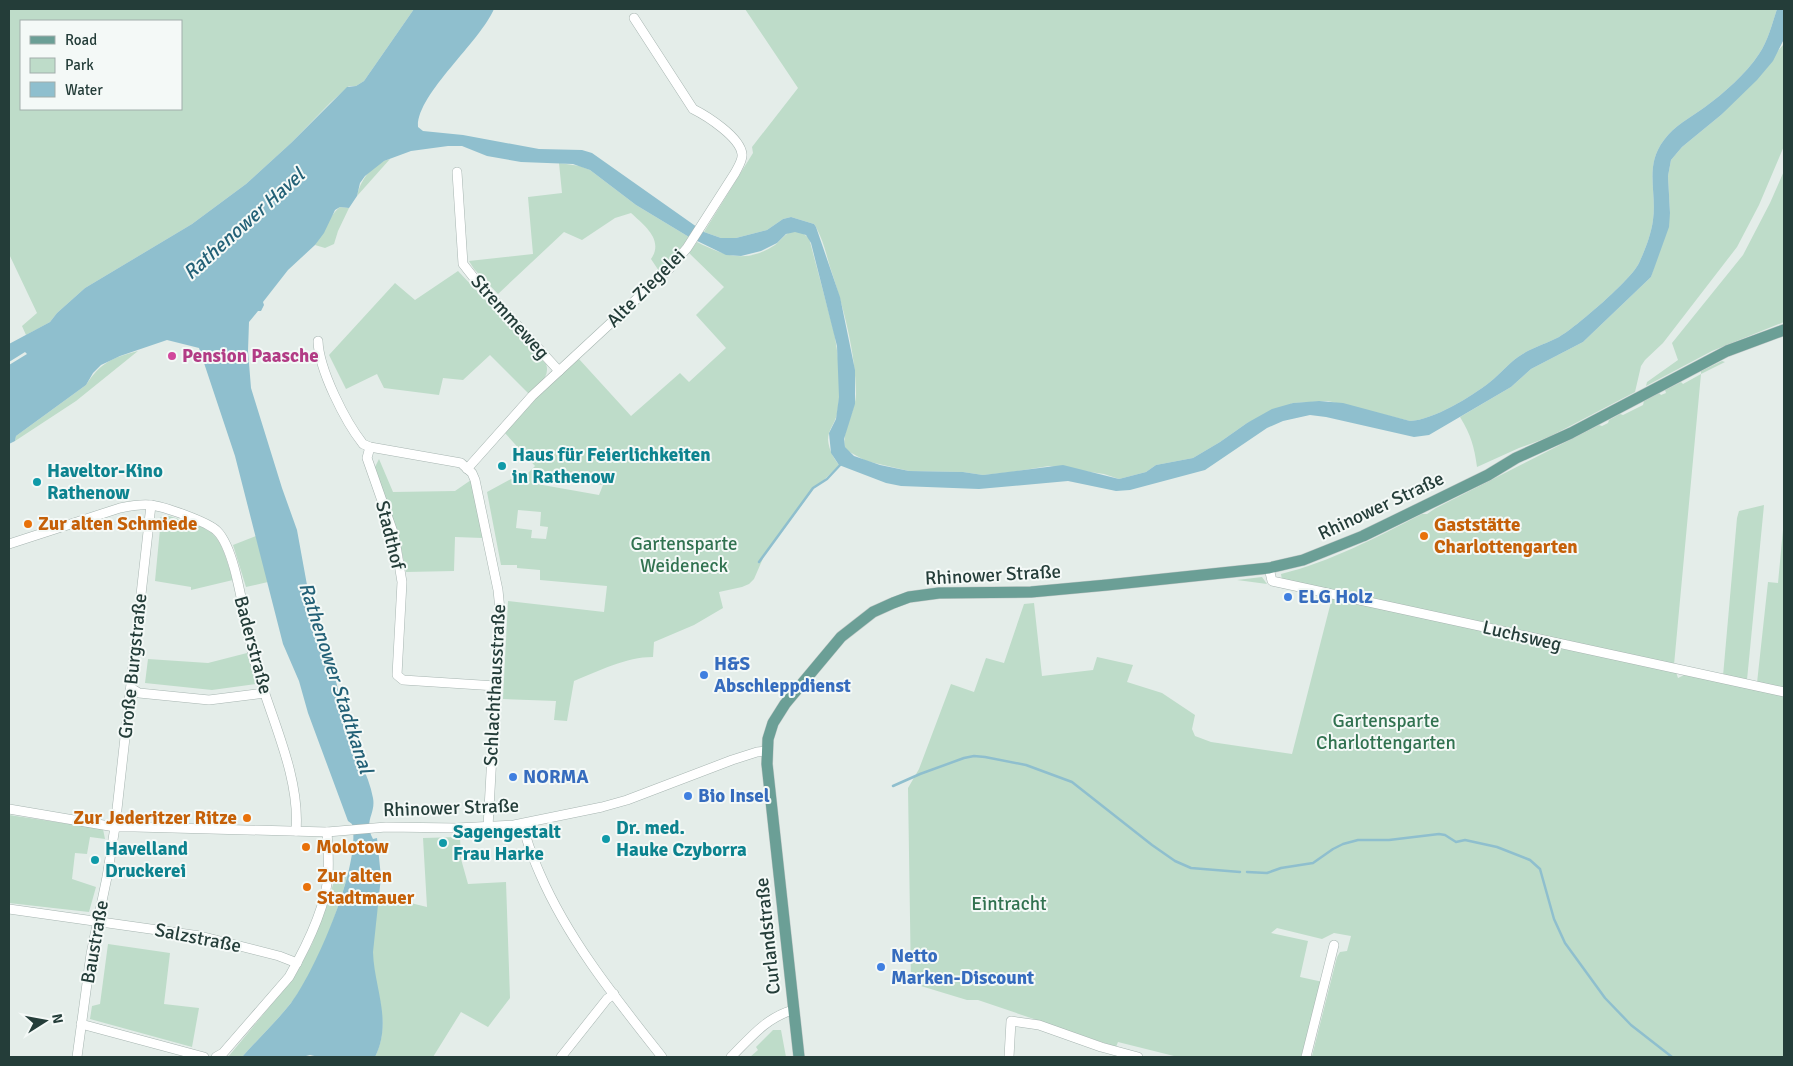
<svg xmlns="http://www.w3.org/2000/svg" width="1793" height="1066" viewBox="0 0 1793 1066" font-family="Signika,sans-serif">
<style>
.green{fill:#bedcc9;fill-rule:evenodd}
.water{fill:#8fbfce}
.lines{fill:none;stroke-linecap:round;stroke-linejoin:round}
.stream{stroke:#8fbfce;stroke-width:2.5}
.minor-casing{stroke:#a7b5b1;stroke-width:10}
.major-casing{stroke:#c2c9c8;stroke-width:12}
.minor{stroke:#fff;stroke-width:9}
.major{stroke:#6b9f96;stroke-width:11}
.hotel-dot{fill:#d1479c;stroke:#f4f9f7;stroke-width:2}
.culture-dot{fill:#0f9aa8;stroke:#f4f9f7;stroke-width:2}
.food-dot{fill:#e8710a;stroke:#f4f9f7;stroke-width:2}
.shop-dot{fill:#3f7fe0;stroke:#f4f9f7;stroke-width:2}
.labels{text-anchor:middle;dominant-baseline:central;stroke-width:4;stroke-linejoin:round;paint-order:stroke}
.street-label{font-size:19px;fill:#243d39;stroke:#f4f9f7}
.hotel-label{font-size:19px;font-weight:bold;fill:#b23c85;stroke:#f4f9f7;text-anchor:start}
.culture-label{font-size:19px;font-weight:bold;fill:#0d838f;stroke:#f4f9f7;text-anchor:start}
.food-label{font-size:19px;font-weight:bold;fill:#c56008;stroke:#f4f9f7;text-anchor:start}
.park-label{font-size:19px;fill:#317250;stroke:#f4f9f7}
.shop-label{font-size:19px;font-weight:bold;fill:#366cbe;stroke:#f4f9f7;text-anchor:start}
.water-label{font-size:20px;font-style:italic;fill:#226076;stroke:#f4f9f7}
</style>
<rect width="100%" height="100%" fill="#e4ede9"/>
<g class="green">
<path d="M9,9h405l-50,72 -8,5h-7l-19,17 -39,40 -45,41 -54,40 -107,64 -28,25 -7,9 -24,13 -4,-9 15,-13 -28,-59zM21,21h160v88h-160z"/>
<path d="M745,9h1032c-5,15 -9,32 -18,45 -13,20 -35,39 -54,53 -14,10 -31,19 -41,33 -20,26 -7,51 -11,80 -2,15 -8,30 -14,43 -7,16 -64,65 -80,74 -13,7 -29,11 -41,20 -10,7 -18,17 -28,25 -19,15 -57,38 -80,39l-82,-20 -35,2 -46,20 -27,19 -27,16 -37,7 -10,7 -27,7 -15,-5 -55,-8 -37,6 -29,3 -20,-3 -54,-1 -43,-10 -20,-11c-7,-15 10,-39 10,-56 0,-40 -13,-89 -26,-127 -4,-14 -7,-27 -14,-40l-2,-3 -23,-7 -8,2 -16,11 -31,8h-15l-17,-6 49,-79 -1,-6 46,-59z"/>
<path d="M1784,39v107l-25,59 -22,42 -74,96 -18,17 -4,6 -6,26 -86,45 -30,11 -42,19c-3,-21 -6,-32 -17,-50l51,-30 20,-18 52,-27 68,-65 19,-64 -2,-37 3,-16 11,-13 39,-32 62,-70z"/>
<path d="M390,159l-33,37c3,-16 16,-33 33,-37z"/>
<path d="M559,163l21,3 10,4 46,35 53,32 -14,19 -16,15 -8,-12c13,-19 -6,-33 -20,-46l-16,5 -33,22 -18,-8 -66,62 -24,-25 -5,-8 64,-7 -5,-57 34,-4z"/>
<path d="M1784,171v151l-72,29 -66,35 1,-4 31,-22 -6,-17 71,-88 27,-52z"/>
<path d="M340,207l9,1 -11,23 -4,13 -9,4 -10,-3c8,-11 15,-31 25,-38z"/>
<path d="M790,232h11l8,6 25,94c5,26 8,56 3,82 -2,10 -9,15 -9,26 1,10 5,17 11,25l-13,13 -12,10 -50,68 -10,23 -5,5 -7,3 -23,5 4,16 -29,17 -40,17 -1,15c-27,0 -54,14 -79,24l-7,40 -13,-1 2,-19 -53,-2 5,-98 96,11 3,-26 -67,-6v-10l-23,-2v-3h-16l-14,-73 24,-13h11l13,-13 -31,-34 44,-46 31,-27 52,57 49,-43 9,9 37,-34 -30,-33 28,-28 -35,-34 8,-11c28,14 49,22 78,3 5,-4 9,-10 15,-13zM538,475h1l64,10 -4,10 -62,-11zM518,510l23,2 -1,14 8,1 -2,12 -15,-1 1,-8 -16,-2z"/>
<path d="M458,271l88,93c5,13 -9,22 -17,30l-39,-39 -27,25 -20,-2 -4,17 -55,-7 -7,-14 -31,15 -17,-34 66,-72 20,17z"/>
<path d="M138,351l-62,50 -61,40 1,-5 70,-51c15,-23 26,-27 52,-34z"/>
<path d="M1722,361l3,1 -24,12 -27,291 -392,-85 -1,-6c49,-12 96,-37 141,-60h5l9,-6 163,-83 3,1 6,-3 1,-3 11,-6 3,1 20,-10 1,-4 15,-8 2,2 5,-2 -1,-3 16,-8 2,2 18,-10v-3z"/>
<path d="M379,459l14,33 62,-1 16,-11 12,58 -28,-1 -1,34 -48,1 -8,-38 -24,-65z"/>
<path d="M1764,505l-17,175 -24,-4 14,-158 2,-7z"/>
<path d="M169,516c49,15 49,14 64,64l-42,10v-3l-36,-6 5,-52 -3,-9 4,-3z"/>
<path d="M1784,519v169l-27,-5 11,-101 10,1z"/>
<path d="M256,536l12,46 -22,5 -13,-42z"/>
<path d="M1262,577l5,7 -30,-4z"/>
<path d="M1332,598l344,74 2,6 6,-3 100,20v362h-466l-6,-1 25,-99 3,-5 7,-1 4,-15 -17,-3 -12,6 -45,-11 -6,5 37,8 -8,36 23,5 -22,75h-123l-60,-15 -2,5 -138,-47h-11l-56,-17 -3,-195 11,-19 32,-85 23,8 12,-34 18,5 20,-59 10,-1 8,73 51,-6 4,-13 36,8 -6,17 35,11 33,22 -3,14 3,7 16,6 81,12z"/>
<path d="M247,653l9,31 -44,6 -67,-7 3,-24 60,4z"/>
<path d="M9,815l94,14 2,10 -15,-2 -3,17 -12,-1 -3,26 24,8 -7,25 -80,-9z"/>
<path d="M460,837l1,22 7,25 38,-2 4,116 -22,29 -27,-15 -28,45h-58c16,-33 2,-60 -2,-93 -3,-23 3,-47 5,-69l49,12 -4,-69z"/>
<path d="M348,873c-11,42 -31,96 -57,130 -15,19 -33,36 -49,54h-14l67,-81 17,-32 15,-39 9,-31z"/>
<path d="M108,944l62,9 -6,51 35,4 -7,39 -102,-28 2,-13 8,-2z"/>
<path d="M773,1030h8l5,27h-36l8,-7 -2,-3z"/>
</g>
<path class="water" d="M414,9h80c-14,33 -78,86 -76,118l5,4 40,4 76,14 43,1 10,3 112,79 17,6h15l31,-8 16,-11 8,-2 23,7 2,3 24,70 15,73v34l-11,35 1,8 9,9 26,9 29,6 54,1 20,3 80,-10 56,14 27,-7 10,-7 37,-7 27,-16 27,-19 25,-14 21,-6 26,-2 24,2 67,18c23,-1 61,-24 80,-39 10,-8 18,-18 28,-25 12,-9 28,-13 41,-20 16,-9 73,-58 80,-74 6,-13 12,-28 14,-43 4,-29 -9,-54 11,-80 10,-14 27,-23 41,-33 19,-14 41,-33 54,-53 9,-13 13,-30 18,-45h7v30l-11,22 -16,19 -36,35 -39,32 -11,13 -3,16 2,37 -1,14 -18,50 -68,65 -52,27 -20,18 -82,48 -15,2 -88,-20 -16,-2 -27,6 -16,7 -62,42 -75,20 -14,1 -48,-10 -89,8 -78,-3 -15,-3 -47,-18 -8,-12 -2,-20 7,-14 3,-22 -2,-51 -26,-103 -5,-8 -11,-3 -9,2 -9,9 -16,8 -20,5 -15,-1 -37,-18 -53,-32 -46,-35 -17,-6 -52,-2 -34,-6 -25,-10h-14l-37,5 -27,10 -19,15 -5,7 -3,13 -8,12 -9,-1 -5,3 -11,23 -9,12 -27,25 -25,32 1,3 -3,6h-3l-9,11 -1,29 3,37 31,100 15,42 10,55 -2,6 8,41 6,2 1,12 8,20h4l15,57 -4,1 1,7 3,2c9,20 22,43 26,65 3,16 -10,23 0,41l4,-1 4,39 -8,75c1,36 20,69 2,105h-56l-9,-2 -8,2h-60c16,-18 34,-35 49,-54 25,-33 71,-140 61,-179l-4,-3 -40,-108 -9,-32 -16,-37 -48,-188 -36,-108 -32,-8 -47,16 -19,9 -8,8 -7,12 -70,51 -1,5 -6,3v-79l18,-11 -2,-2 -16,10v-18l41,-22 7,-9 28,-25 107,-64 54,-40 45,-41 56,-56 9,-1 8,-5z"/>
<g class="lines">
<g class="stream">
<path d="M759,562l54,-74 14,-9 14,-15"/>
<path d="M893,786l27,-12 44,-16 10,-2 11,1 41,8 46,17 80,63 23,16 16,7 49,4"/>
<path d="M1247,872l20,1 14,-5 32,-5 20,-14 10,-5 15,-4h31l50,-6 6,1 11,7 9,-2 32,7 33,13 10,9 14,50 11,24 40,55 26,27 41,32"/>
</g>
<g class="minor-casing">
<g id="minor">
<path d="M457,172l6,92 11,14 85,93"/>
<path d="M318,341c1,29 27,80 45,103l7,3 91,16 11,10 3,7 23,110 2,20 -12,217"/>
<path d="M370,447l-3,11 27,77 3,17 5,30 -5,93 6,5 93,6"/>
<path d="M467,469l65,-73 137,-127 18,-21 48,-75c3,-6 8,-13 7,-19 -2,-17 -35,-38 -49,-45l-59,-91"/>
<path d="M9,544l111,-36c10,-2 20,-4 30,-3 13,1 58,17 67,26 20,20 27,90 35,120 13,56 49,121 44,180"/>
<path d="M1269,568l3,13 512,111"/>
<path d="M131,688l8,5 70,7 56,-7"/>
<path d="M9,809l106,18h20l192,5 59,-5 71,1 57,-3 88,-18 25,-7 105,-40 25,-8 9,-1"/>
<path d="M523,824c3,17 10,34 17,50 29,67 77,126 122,183"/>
<path d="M9,909l191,27 79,20 18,7"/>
<path d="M81,1024l123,33"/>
<path d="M77,1057l14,-103 16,-77 8,-50 36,-322"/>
<path d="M216,1057l7,-4 66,-76c16,-28 37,-70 39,-102 1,-14 0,-29 -1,-43"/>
<path d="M561,1057l46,-58 7,-5"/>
<path d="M731,1057c19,-19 36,-40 62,-47"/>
<path d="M1009,1057l2,-36 28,4 62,22 37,10"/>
<path d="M1306,1057l28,-112"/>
</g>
</g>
<g class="major-casing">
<path id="major" d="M799,1057l-32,-293 1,-25 5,-16 12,-19 56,-67 32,-25 20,-9 16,-6 30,-4 92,-1 76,-7 162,-17 34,-8 60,-24 125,-61 28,-17 55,-25 156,-82 57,-21"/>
</g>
<use href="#minor" class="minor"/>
<use href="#major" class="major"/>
</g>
<circle class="hotel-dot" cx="172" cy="356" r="5"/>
<g class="culture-dot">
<circle cx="502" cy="466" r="5"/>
<circle cx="37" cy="482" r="5"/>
<circle cx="606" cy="839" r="5"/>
<circle cx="443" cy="843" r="5"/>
<circle cx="95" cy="860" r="5"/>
</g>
<g class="food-dot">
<circle cx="28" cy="524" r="5"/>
<circle cx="1424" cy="536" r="5"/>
<circle cx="247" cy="818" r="5"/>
<circle cx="306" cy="847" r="5"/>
<circle cx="307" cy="887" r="5"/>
</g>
<g class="shop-dot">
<circle cx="1288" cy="597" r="5"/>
<circle cx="704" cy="675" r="5"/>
<circle cx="513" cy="777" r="5"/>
<circle cx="688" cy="796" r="5"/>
<circle cx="881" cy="967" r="5"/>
</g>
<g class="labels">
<g class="street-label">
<text transform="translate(646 288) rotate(-45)">Alte Ziegelei</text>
<text transform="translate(510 317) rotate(48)">Stremmeweg</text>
<text transform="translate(1381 506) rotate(-25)">Rhinower Straße</text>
<text transform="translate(390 535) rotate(76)">Stadthof</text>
<text transform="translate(993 575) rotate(-3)">Rhinower Straße</text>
<text transform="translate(1522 636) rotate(13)">Luchsweg</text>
<text transform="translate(253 645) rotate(75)">Baderstraße</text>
<text transform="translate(133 666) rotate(-84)">Große Burgstraße</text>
<text transform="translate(495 685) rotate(-87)">Schlachthausstraße</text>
<text transform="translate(451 808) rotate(-2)">Rhinower Straße</text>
<text transform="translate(768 936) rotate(-96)">Curlandstraße</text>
<text transform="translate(198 938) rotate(11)">Salzstraße</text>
<text transform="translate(95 942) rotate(-80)">Baustraße</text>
</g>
<g class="hotel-label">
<text x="182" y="356">Pension Paasche</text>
</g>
<g class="culture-label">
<text x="512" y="455">Haus für Feierlichkeiten<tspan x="512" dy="22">in Rathenow</tspan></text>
<text x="47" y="471">Haveltor-Kino<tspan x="47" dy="22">Rathenow</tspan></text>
<text x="616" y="828">Dr. med.<tspan x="616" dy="22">Hauke Czyborra</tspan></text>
<text x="453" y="832">Sagengestalt<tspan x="453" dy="22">Frau Harke</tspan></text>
<text x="105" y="849">Havelland<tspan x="105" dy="22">Druckerei</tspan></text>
</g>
<g class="food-label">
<text x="38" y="524">Zur alten Schmiede</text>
<text x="1434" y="525">Gaststätte<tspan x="1434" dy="22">Charlottengarten</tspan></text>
<text x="237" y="818" text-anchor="end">Zur Jederitzer Ritze</text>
<text x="316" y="847">Molotow</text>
<text x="317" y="876">Zur alten<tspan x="317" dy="22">Stadtmauer</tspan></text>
</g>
<g class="park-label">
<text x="684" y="544">Gartensparte<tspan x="684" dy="22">Weideneck</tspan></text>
<text x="1386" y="721">Gartensparte<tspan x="1386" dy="22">Charlottengarten</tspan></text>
<text x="1009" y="904">Eintracht</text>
</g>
<g class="shop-label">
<text x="1298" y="597">ELG Holz</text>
<text x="714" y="664">H&amp;S<tspan x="714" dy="22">Abschleppdienst</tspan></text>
<text x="523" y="777">NORMA</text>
<text x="698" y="796">Bio Insel</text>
<text x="891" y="956">Netto<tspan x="891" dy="22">Marken-Discount</tspan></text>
</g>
<g class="water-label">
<text transform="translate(244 224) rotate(-42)">Rathenower Havel</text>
<text transform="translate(336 678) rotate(72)">Rathenower Stadtkanal</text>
</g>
</g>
<rect width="1793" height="1066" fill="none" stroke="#243d39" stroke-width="20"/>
<rect x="20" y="20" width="162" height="90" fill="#f4f9f7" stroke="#a1aeab"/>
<rect x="30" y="36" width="25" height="8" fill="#6b9f96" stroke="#a1aeab"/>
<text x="65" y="45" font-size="15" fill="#243d39">Road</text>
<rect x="30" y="58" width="25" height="15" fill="#bedcc9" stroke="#a1aeab"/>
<text x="65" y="70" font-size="15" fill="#243d39">Park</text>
<rect x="30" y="82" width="25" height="15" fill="#8fbfce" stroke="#a1aeab"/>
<text x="65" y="95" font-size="15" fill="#243d39">Water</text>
<g transform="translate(45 1021) rotate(79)" stroke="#f4f9f7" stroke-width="4" paint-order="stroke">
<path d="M0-4L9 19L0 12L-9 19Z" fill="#243d39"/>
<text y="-8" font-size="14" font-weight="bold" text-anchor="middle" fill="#243d39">N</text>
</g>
</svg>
